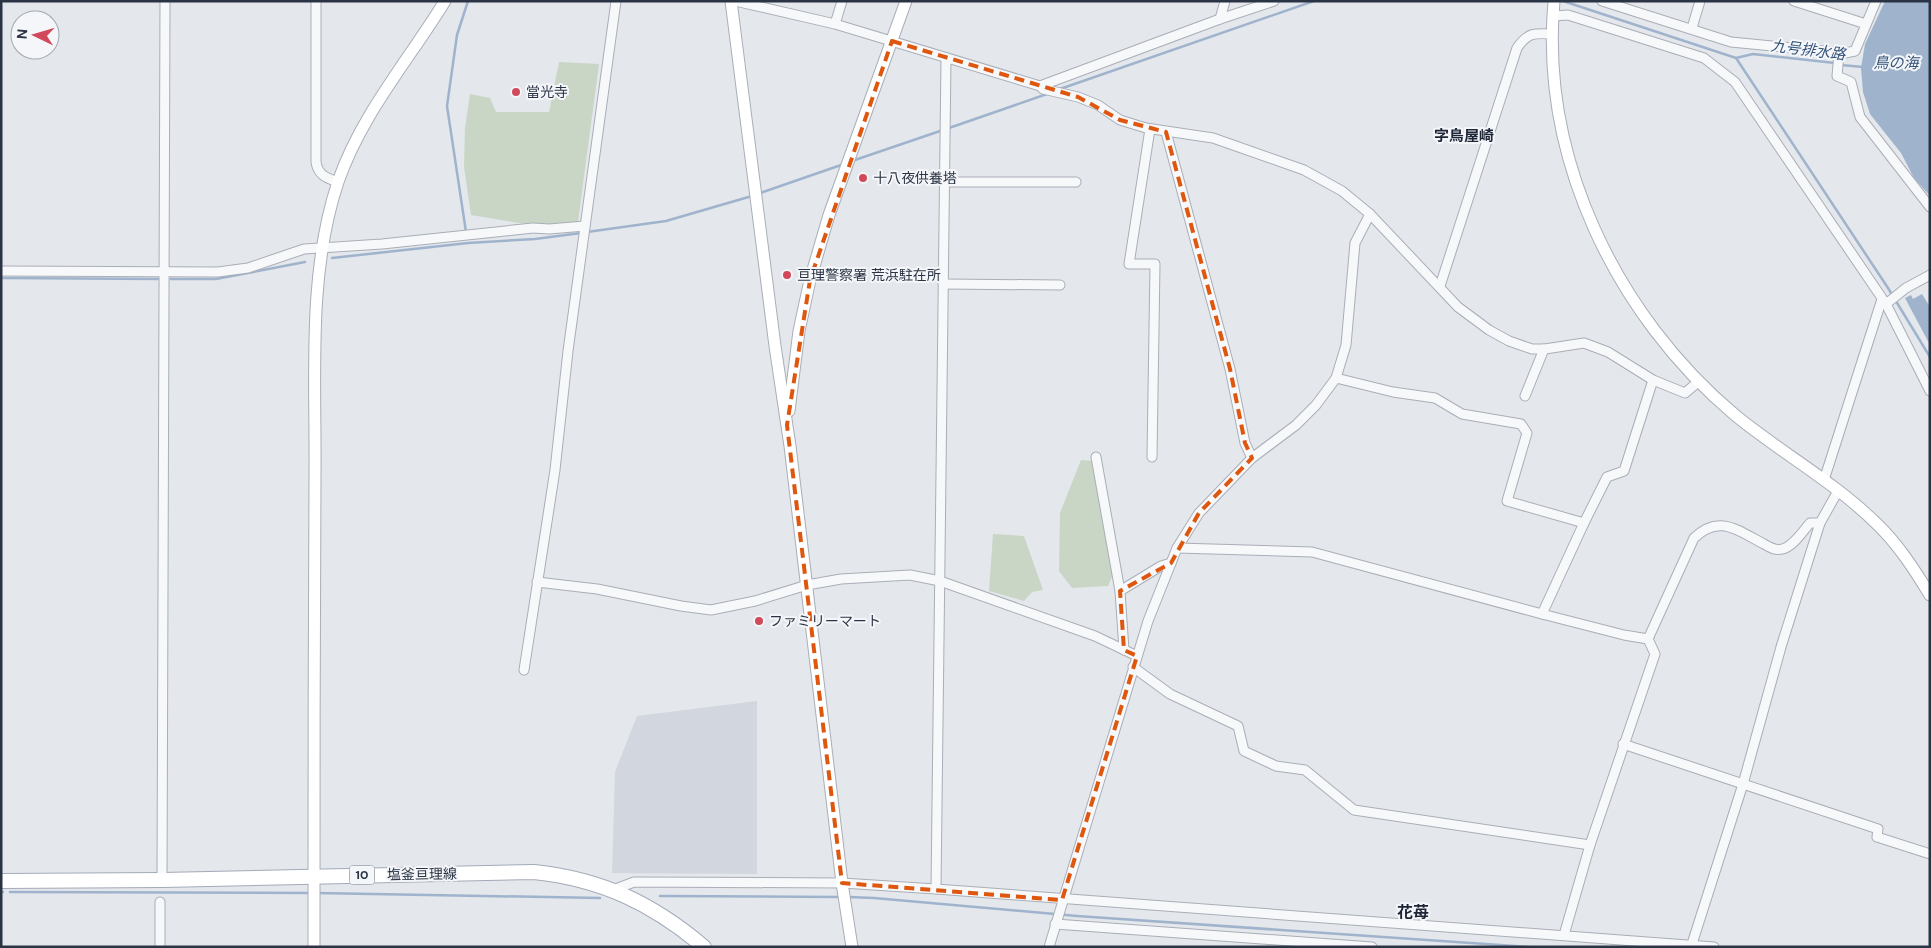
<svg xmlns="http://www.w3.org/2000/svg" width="1931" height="948" viewBox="0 0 1931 948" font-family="'DM Sans','Noto Sans JP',sans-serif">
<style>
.built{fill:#d2d6de}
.green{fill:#c9d6c5}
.water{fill:#9fb4cc}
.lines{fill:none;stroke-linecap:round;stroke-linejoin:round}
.stream{stroke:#9fb4cc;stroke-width:2.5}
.street-casing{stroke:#a9aeb7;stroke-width:11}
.secondary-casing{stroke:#a9aeb7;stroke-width:13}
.primary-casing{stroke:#a3abb8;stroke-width:16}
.street{stroke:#f7f8fa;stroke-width:9}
.secondary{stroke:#fff;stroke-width:11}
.primary{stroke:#fff;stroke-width:14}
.marked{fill:none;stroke:#df570f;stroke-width:4;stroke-dasharray:10 6;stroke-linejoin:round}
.poi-dot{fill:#d1495b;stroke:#f4f6f9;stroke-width:2}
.labels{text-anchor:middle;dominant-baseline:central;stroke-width:4;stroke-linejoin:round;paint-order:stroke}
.shield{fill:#f4f6f9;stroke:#676e7b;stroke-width:1}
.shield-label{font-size:12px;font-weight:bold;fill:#2b3445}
.poi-label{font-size:14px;fill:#2b3445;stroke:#f4f6f9;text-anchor:start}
.street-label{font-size:14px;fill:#2b3445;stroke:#f4f6f9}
.water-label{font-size:15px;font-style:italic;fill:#34527a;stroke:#f4f6f9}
.neighbourhood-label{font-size:15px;font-weight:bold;fill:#1d2536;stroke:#f4f6f9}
.quarter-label{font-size:16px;font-weight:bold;fill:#1d2536;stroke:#f4f6f9}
</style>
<rect width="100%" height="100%" fill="#e4e7ec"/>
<path class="built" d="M757,701v173l-145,-1 3,-101 22,-56z"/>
<g class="green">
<path d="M559,62l40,2 -21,158 -47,3 -60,-10 -7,-48 1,-39 5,-34 20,4 6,14h53z"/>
<path d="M1081,460l12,1 21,111 -6,14 -36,2 -13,-17 1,-58z"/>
<path d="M993,534l31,2 19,54 -11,2 -8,9 -35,-10z"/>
</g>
<g class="water">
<path d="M1885,1h45v195l-16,-18 -13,-25 -31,-39 -7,-22 -2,-24 4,-24z"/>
<path d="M1922,294l8,13v38l-25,-47 6,-3 2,4z"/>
</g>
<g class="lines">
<g class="stream">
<path d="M1563,1l173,57 17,-4 82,9"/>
<path d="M1736,58l152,230 42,69"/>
<path d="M1841,65l22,2"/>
<path d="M1060,89l254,-88"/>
<path d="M949,128l98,-34"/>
<path d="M852,161l91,-31"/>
<path d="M760,193l84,-29"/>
<path d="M466,232l-19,-126 10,-71 11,-34"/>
<path d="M587,232l79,-11 86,-25"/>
<path d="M332,258l136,-15 67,-4 46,-6"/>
<path d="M1,278l158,1"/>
<path d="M171,279h45l89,-17"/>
<path d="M1,892h2"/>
<path d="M10,892l301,1"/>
<path d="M317,893l283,5"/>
<path d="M660,896l181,1"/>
<path d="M849,897l25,1 203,18 452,31"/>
</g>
<g class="street-casing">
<g id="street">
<path d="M316,1v161c2,13 10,16 22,20"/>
<path d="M735,1l100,23 205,62 3,3 35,8 20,8 22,15 26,8 67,10 91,32 38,21 28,23 88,93 31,23 20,11 23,8h13l39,-6 24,9 45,28 32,13 13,-11"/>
<path d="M1602,1l129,41 114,11 10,-2 21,-50"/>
<path d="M1794,1l72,23"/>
<path d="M1553,16l15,-1 136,43 31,24 151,222 20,-16 24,-13"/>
<path d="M1220,19l5,-18"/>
<path d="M835,24l7,-23"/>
<path d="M1692,28l8,-27"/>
<path d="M1839,53l-2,23 14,6 9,35 70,90"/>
<path d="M1040,86l180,-67 54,-18"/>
<path d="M1150,129l-21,135h26l-3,193"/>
<path d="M1166,132l64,237 15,74 7,15"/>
<path d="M945,182h131"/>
<path d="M1,271l217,1 30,-4 56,-19 78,-5 151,-16 16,1 36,-3"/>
<path d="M943,284l117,1"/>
<path d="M1440,286l77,-238c11,-16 18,-15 36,-14"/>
<path d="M1886,304l44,87"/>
<path d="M1336,378l57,14 42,6 27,16 59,10 6,9 -20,68 77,22 23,-46 17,-6 29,-91"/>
<path d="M1525,396l19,-47"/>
<path d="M1096,457l24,134 4,59"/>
<path d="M1824,480l58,-181"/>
<path d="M1177,548l135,4 230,62 82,21 24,4 46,-101c25,-24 43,-8 70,6 5,3 11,7 18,5 11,-2 21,-18 28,-26h10"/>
<path d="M537,582l60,7 84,17 30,4 44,-9 52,-16 34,-6 69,-4 30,6 155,55 42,20"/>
<path d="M1120,591l41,-25 10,-3"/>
<path d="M1542,614l42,-91"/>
<path d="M1133,667l37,27 68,32 6,25 32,15 29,4 49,40 236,35"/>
<path d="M524,670l31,-200 13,-119 48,-350"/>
<path d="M1623,744l255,85 -1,8 53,17"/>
<path d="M162,880l3,-879"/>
<path d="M936,889l10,-831"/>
<path d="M613,890l21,-8 208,1 94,6 778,58"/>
<path d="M1055,924l317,23"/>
<path d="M1564,935l26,-90 65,-191 -7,-15"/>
<path d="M160,947v-45"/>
<path d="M1049,947l99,-326 29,-73 22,-35 53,-55 44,-33 20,-20 20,-27 10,-33 9,-102 15,-29"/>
<path d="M1691,947l52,-163 38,-137 39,-124 18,-32"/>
</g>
</g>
<g class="secondary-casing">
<g id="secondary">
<path d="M731,1l44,345 15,100 52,437 10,64"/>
<path d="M1554,1c-14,157 62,314 181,414 45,37 98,66 141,108 22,21 38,46 54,72"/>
<path d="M789,411l10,-80 11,-51 19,-65 77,-214"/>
<path d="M314,947c0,-157 0,-315 1,-472 1,-95 -8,-201 23,-293 23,-67 70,-121 107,-181"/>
</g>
</g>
<g class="primary-casing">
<path id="primary" d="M1,881l161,-1 372,-8c67,7 118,31 170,75"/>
</g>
<use href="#street" class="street"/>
<use href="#secondary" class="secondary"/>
<use href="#primary" class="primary"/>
</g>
<path class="marked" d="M892,41l186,56 42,23 46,12 64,237 15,74 7,15 -53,55 -28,50 -51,28 4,59 13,6 -75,244 -220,-17 -55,-458 23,-145z"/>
<g class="poi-dot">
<circle cx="516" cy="92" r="5"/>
<circle cx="863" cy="178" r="5"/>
<circle cx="787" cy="275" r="5"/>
<circle cx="759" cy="621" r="5"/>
</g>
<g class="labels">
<rect class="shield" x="349.5" y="865.5" width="25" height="19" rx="4"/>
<g class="shield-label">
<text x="362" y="875">10</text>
</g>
<g class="poi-label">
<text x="526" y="92">當光寺</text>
<text x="873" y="178">十八夜供養塔</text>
<text x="797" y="275">亘理警察署 荒浜駐在所</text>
<text x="769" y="621">ファミリーマート</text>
</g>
<g class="street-label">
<text transform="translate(422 874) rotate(-1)">塩釜亘理線</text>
</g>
<g class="water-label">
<text transform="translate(1808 50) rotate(7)">九号排水路</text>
<text x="1896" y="63">鳥の海</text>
</g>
<g class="neighbourhood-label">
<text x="1464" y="136">字鳥屋崎</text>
</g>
<g class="quarter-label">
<text x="1413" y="912">花苺</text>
</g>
</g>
<rect width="1931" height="948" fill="none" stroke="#2b3445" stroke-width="5"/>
<g transform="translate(35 35) rotate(275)"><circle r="24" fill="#f4f6f9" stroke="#a4a8b1"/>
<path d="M0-4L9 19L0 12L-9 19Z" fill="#d1495b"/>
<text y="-8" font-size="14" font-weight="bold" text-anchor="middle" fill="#2b3445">N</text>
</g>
</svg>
